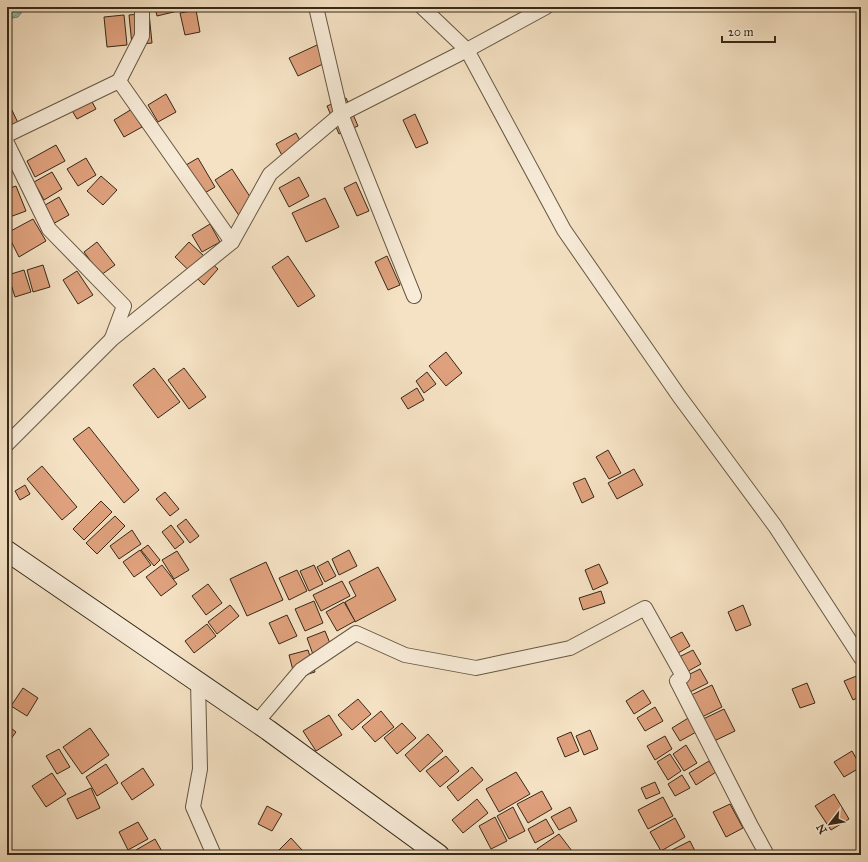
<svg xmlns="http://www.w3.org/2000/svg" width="868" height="862" viewBox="0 0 868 862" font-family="'IM FELL Great Primer',serif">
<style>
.water{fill:url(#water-waves);stroke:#738274}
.building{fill:#dfa17d;stroke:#362918}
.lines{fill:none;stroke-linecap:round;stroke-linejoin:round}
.street-casing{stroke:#665743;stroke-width:16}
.secondary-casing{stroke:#362918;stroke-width:22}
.street{stroke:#f8ecd9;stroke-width:14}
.secondary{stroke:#f8ecd9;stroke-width:20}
</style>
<defs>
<pattern id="water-waves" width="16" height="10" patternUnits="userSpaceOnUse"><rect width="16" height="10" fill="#9cbeb2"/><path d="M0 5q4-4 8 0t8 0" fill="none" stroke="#809a90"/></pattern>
</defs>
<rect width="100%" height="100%" fill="#f5e2c4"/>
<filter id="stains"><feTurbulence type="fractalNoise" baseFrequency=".005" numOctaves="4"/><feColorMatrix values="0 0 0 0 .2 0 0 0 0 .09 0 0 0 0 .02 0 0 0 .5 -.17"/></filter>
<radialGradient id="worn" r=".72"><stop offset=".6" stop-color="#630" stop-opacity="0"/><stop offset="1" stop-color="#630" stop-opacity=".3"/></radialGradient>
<path class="water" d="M7,7h19l-8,10 -11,2z"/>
<g class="building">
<path d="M155,7h31v2l-29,7z"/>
<path d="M196,10l4,22 -15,3 -5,-22z"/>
<path d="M149,13l3,30 -20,2 -3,-30z"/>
<path d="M124,15l3,30 -20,2 -3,-30z"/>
<path d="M317,45l8,18 -27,13 -9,-18z"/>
<path d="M86,91l10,18 -19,10 -10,-17z"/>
<path d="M166,94l10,18 -18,10 -10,-17z"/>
<path d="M346,98l12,28 -19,8 -12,-28z"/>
<path d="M7,100l15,31 -15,6z"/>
<path d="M132,109l10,18 -18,10 -10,-17z"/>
<path d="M415,114l13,29 -12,5 -13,-28z"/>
<path d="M296,133l10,19 -20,11 -10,-19z"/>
<path d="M56,145l9,16 -30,16 -8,-16z"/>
<path d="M86,158l10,17 -18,11 -11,-17z"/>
<path d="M198,158l17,29 -12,7 -17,-29z"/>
<path d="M232,169l26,40 -16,11 -27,-40z"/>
<path d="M52,172l10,17 -18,11 -10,-18z"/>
<path d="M101,176l16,14 -14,15 -16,-14z"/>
<path d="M299,177l10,19 -20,11 -10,-19z"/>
<path d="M356,182l13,29 -12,5 -13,-28z"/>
<path d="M16,186l10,25 -19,7v-29z"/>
<path d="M59,197l10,18 -18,10 -11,-17z"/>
<path d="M325,198l14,29 -33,15 -14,-29z"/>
<path d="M33,219l13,22 -27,16 -12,-24z"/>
<path d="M210,224l10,18 -18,10 -10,-17z"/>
<path d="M97,242l18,23 -14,10 -17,-23z"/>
<path d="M189,242l29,27 -14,16 -29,-28z"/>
<path d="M288,256l27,40 -17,11 -26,-40z"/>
<path d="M387,256l13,29 -12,5 -13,-28z"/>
<path d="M43,265l7,22 -17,5 -6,-22z"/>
<path d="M24,270l7,22 -16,5 -7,-22z"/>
<path d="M77,271l16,24 -15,9 -15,-24z"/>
<path d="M7,277l5,11 -5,2z"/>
<path d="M446,352l16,21 -16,13 -17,-20z"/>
<path d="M154,368l26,34 -22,16 -25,-33z"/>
<path d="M184,368l22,29 -17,12 -21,-29z"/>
<path d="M427,372l9,12 -12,9 -8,-12z"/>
<path d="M417,388l7,12 -16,9 -7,-11z"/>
<path d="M89,427l50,63 -15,13 -51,-64z"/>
<path d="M608,450l13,23 -12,6 -13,-22z"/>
<path d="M42,466l35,41 -15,13 -35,-41z"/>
<path d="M634,469l9,16 -26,14 -9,-16z"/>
<path d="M585,478l9,19 -12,6 -9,-20z"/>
<path d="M25,485l5,9 -10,6 -5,-9z"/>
<path d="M165,492l14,17 -9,7 -14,-17z"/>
<path d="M101,501l11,11 -28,28 -11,-11z"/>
<path d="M115,516l10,10 -28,28 -11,-11z"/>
<path d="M186,519l13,17 -9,7 -13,-17z"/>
<path d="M171,525l13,17 -9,7 -13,-17z"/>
<path d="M132,530l9,14 -22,15 -9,-13z"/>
<path d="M148,545l12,15 -6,6 -13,-16z"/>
<path d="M140,550l11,15 -17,12 -11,-15z"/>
<path d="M349,550l8,16 -18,9 -7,-16z"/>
<path d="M177,551l12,19 -15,9 -12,-19z"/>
<path d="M328,561l8,15 -11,6 -8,-15z"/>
<path d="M266,562l17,38 -36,16 -17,-37z"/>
<path d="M599,564l9,19 -15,7 -8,-20z"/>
<path d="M162,565l15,19 -16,12 -15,-19z"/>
<path d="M314,565l9,19 -14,7 -9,-20z"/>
<path d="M378,567l18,33 -41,22 -10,-20 11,-6 -7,-14z"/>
<path d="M297,570l10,21 -18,9 -10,-22z"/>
<path d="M342,581l8,15 -29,15 -8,-16z"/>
<path d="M208,584l14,19 -16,12 -14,-19z"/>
<path d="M601,591l4,12 -22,7 -4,-12z"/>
<path d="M314,601l9,22 -18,8 -10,-22z"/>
<path d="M344,602l11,19 -18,10 -11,-19z"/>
<path d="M230,605l9,11 -22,18 -9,-12z"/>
<path d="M743,605l8,20 -15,6 -8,-19z"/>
<path d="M287,615l10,21 -18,8 -10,-21z"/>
<path d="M207,624l9,12 -22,17 -9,-12z"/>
<path d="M325,631l9,22 -19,7 -8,-22z"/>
<path d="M682,632l8,14 -17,10 -8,-15z"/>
<path d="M308,650l7,22 -20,6 -6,-23z"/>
<path d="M693,650l8,14 -18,10 -8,-15z"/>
<path d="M700,669l8,14 -18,9 -8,-14z"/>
<path d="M859,675l2,5v16l-8,4 -9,-19z"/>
<path d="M807,683l8,20 -15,5 -8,-19z"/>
<path d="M712,685l10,22 -24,12 -11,-22z"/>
<path d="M23,688l15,10 -11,18 -16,-10z"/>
<path d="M643,690l8,13 -17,11 -8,-13z"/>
<path d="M358,699l13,15 -19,16 -14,-15z"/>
<path d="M655,707l8,14 -18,10 -8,-13z"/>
<path d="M724,709l11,22 -25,12 -11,-22z"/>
<path d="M381,711l13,16 -19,15 -13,-15z"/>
<path d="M329,715l13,20 -26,16 -13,-20z"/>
<path d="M690,717l8,14 -18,10 -8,-13z"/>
<path d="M402,723l14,15 -19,16 -13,-16z"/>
<path d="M7,725l9,7 -9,12z"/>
<path d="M90,728l19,27 -27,19 -19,-27z"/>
<path d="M590,730l8,19 -14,6 -8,-19z"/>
<path d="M571,732l8,19 -14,6 -8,-19z"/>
<path d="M428,734l15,17 -23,21 -15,-17z"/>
<path d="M665,736l7,13 -17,11 -8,-14z"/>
<path d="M686,745l11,18 -13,8 -11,-17z"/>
<path d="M59,749l11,18 -13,7 -11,-18z"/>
<path d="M852,751l9,16 -17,10 -10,-15z"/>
<path d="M670,754l11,17 -13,9 -11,-18z"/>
<path d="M446,756l13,15 -19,16 -14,-16z"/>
<path d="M709,761l7,11 -20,13 -7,-12z"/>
<path d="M106,764l12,19 -21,13 -11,-19z"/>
<path d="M472,767l11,13 -25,21 -11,-14z"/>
<path d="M143,768l11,17 -22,15 -11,-17z"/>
<path d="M516,772l14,22 -31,18 -13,-23z"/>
<path d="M52,773l14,21 -20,13 -14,-21z"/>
<path d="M682,775l8,13 -15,8 -7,-12z"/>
<path d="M655,782l5,11 -14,6 -5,-11z"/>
<path d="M91,788l9,20 -23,11 -10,-20z"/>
<path d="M542,791l10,18 -24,14 -11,-19z"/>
<path d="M834,794l15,25 -18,11 -16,-24z"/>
<path d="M663,797l10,19 -25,13 -10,-19z"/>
<path d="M477,799l11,14 -25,20 -11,-13z"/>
<path d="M730,804l13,24 -17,9 -13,-25z"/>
<path d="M267,806l15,8 -10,17 -14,-7z"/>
<path d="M513,807l12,24 -16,8 -12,-23z"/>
<path d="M570,807l7,14 -18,9 -8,-13z"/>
<path d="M495,817l12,24 -16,8 -12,-23z"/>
<path d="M675,818l10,19 -24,14 -11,-19z"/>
<path d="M546,819l8,14 -19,10 -7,-14z"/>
<path d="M138,822l10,17 -20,11 -9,-18z"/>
<path d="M559,834l13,17 -6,4h-26l-3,-6z"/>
<path d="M291,838l11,12 -5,5h-17l-3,-3z"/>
<path d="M155,839l9,16h-25l-3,-5z"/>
<path d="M690,841l7,14h-23l-2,-5z"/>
<path d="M736,851l2,4h-10z"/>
</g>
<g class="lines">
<g class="street-casing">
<g id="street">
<path d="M316,7l25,107 73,182"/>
<path d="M422,7l45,43 79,-43"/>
<path d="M119,81l23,-45v-29"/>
<path d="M7,135l112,-54 113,161"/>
<path d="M7,143l42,86 75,77 -12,32"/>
<path d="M7,444l105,-105 120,-97 38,-68 71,-60 126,-64 97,180 115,166 96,130 86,132"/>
<path d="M198,682l2,87 -7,38 21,48"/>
<path d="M257,722l44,-52 55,-37 49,22 71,13 94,-20 75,-40 38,68 -6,5 73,143 17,31"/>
</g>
</g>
<g class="secondary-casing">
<path id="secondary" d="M7,551l261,179 171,125"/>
</g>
<use href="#street" class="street"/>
<use href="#secondary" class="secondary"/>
</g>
<rect width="868" height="862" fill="none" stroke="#f5e2c4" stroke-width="24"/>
<rect x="8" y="8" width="852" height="846" fill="none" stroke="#362918" stroke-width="2"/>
<rect x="12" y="12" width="844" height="838" fill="none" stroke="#362918"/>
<g transform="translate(830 824) rotate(239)" stroke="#f8ecd9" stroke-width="3" paint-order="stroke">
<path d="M0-3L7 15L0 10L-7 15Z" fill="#362918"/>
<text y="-6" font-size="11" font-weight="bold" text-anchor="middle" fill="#362918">N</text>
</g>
<path d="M722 36v6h53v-6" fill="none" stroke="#362918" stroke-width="2"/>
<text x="728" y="36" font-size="12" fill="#362918" stroke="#f8ecd9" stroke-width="3" paint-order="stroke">20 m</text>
<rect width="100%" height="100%" filter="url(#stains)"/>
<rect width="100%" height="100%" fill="url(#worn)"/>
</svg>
